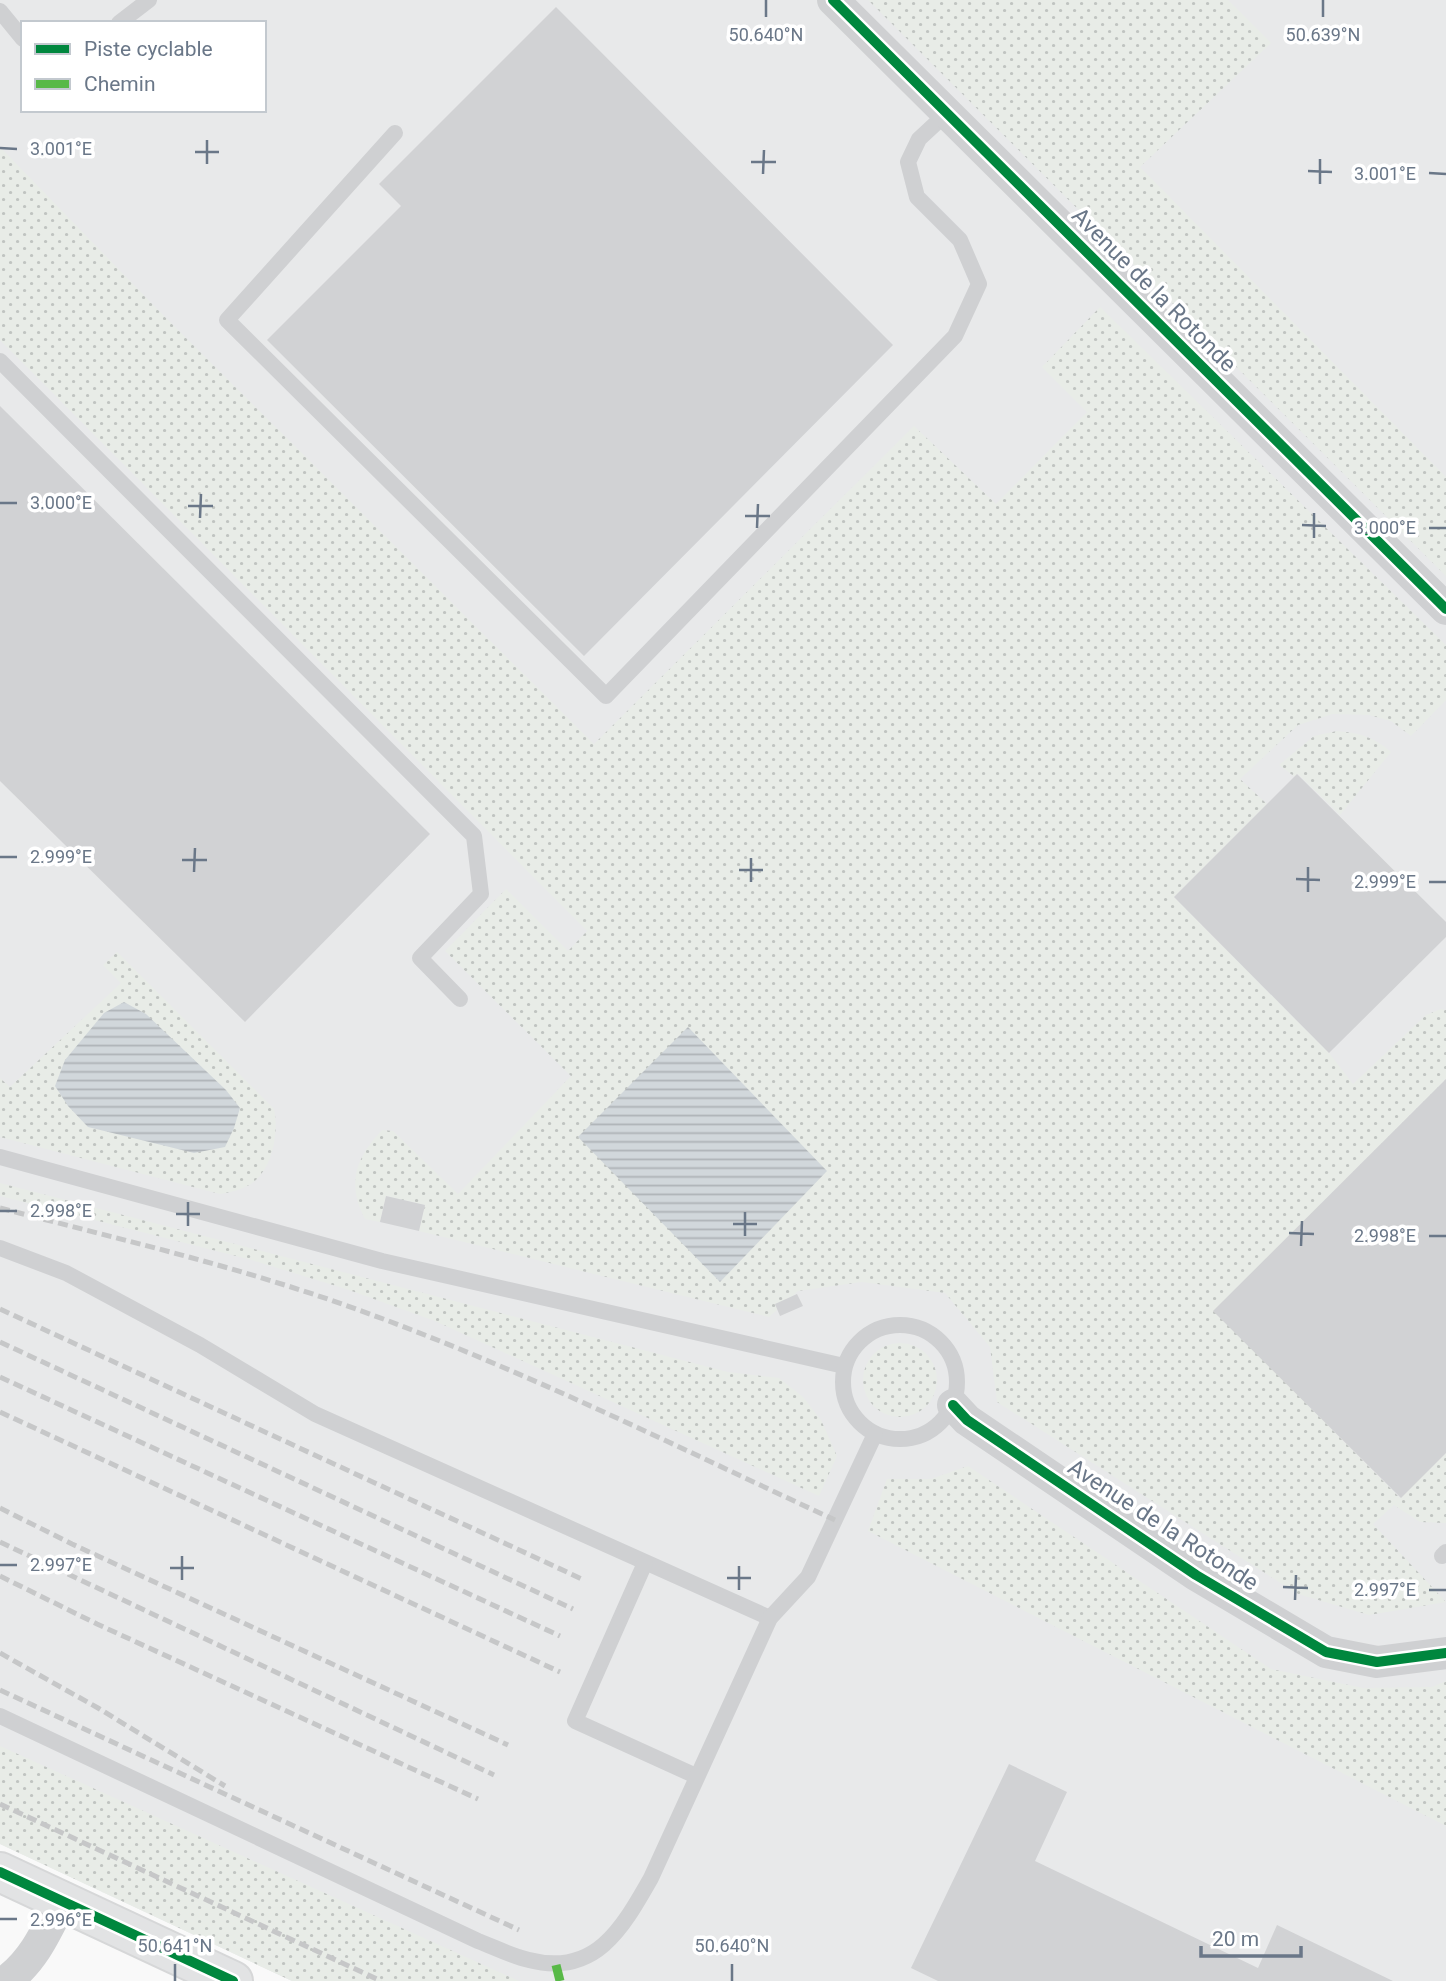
<svg xmlns="http://www.w3.org/2000/svg" width="1446" height="1981" viewBox="0 0 1446 1981" font-family="Roboto,sans-serif">
<style>
.built{fill:#e8e9ea;fill-rule:evenodd}
.grass{fill:url(#grass-dots)}
.water{fill:url(#water-rules)}
.building{fill:#d1d2d4}
.lines{fill:none;stroke-linecap:round;stroke-linejoin:round}
.secondary-casing{stroke:#d6d7d8;stroke-width:42}
.lane{stroke:#cfd0d2;stroke-width:16}
.street{stroke:#cfd0d2;stroke-width:32}
.secondary{stroke:#e2e3e4;stroke-width:38}
.rail{stroke:#c6c7c8;stroke-width:5;stroke-dasharray:10 5;stroke-linecap:butt}
.quiet{stroke:#58b947;stroke-width:9;stroke-dasharray:18 9;stroke-linecap:butt}
.cycleway-casing{stroke:#fff;stroke-width:15}
.cycleway{stroke:#00873e;stroke-width:10}
.ticks{fill:none;stroke:#6a7788;stroke-width:2.5}
.labels{text-anchor:middle;dominant-baseline:central;stroke-width:7;stroke-linejoin:round;paint-order:stroke}
.street-label{font-size:23px;fill:#6a7788;stroke:#fff}
.ticks-label{font-size:18px;text-anchor:middle;fill:#6a7788;stroke:#fff;stroke-width:7;stroke-linejoin:round;paint-order:stroke}
</style>
<defs>
<pattern id="grass-dots" width="8" height="8" patternUnits="userSpaceOnUse" patternTransform="scale(1.75)"><rect width="8" height="8" fill="#e8ece7"/><path d="M2 2h.1M6 6h.1" fill="none" stroke="#c0c4c1" stroke-width="1.8" stroke-linecap="round"/></pattern>
<pattern id="water-rules" width="6" height="5" patternUnits="userSpaceOnUse" patternTransform="scale(1.75)"><rect width="6" height="5" fill="#d1d7db"/><path d="M0 2.5h6" fill="none" stroke="#aeb3b7"/></pattern>
</defs>
<rect width="100%" height="100%" fill="#f9f9f9"/>
<path class="built" d="M0,0h1446v1981h-1154l-292,-137zM23,23h241v87h-241z"/>
<g class="grass">
<path d="M868,0h360l43,43 -131,124 306,310v99z"/>
<path d="M0,147l164,169 430,428 320,-318 82,78 91,-92 -45,-45 58,-60 346,338v55l-35,36 -20,-15 -22,-6 -36,-1 -35,11 -58,54 27,25 -93,93 155,156 24,31 73,-69 15,-6 5,1v69l-232,232 186,187 46,-45v70l-26,-1 -26,-17 -21,19 73,78 -77,13 -71,-21 -301,-192 -7,-55 -45,-54 -83,-11 -64,9 -29,26 -350,-86 6,-26 -39,-9 -6,26 -15,-3c-19,-36 -9,-61 17,-89l11,1 65,63 113,-118 -126,-125 61,-62 62,62 19,-20 -587,-591z"/>
<path d="M1337,731c23,2 37,6 54,21l-51,63 -42,-41 -3,3 -16,-12 35,-29z"/>
<path d="M117,952l157,157c5,23 -1,60 -23,75 -10,6 -20,8 -31,10l-220,-57v-59l10,9 111,-104 -18,-18z"/>
<path d="M0,1183l728,189 51,6 24,19 18,23 16,36 -18,40 -384,-175 -89,-32 -98,-30 -248,-63z"/>
<circle cx="900" cy="1380" r="37"/>
<path d="M968,1466l303,203 92,19 69,-1 14,-6v145l-578,-295 19,-52h44z"/>
<path d="M0,1746l519,235h-227l-292,-137z"/>
</g>
<g class="water">
<path d="M124,1002l22,12 80,76 14,18 -6,20 -9,19 -31,6 -106,-26 -20,-21 -13,-20 10,-26 39,-47z"/>
<path d="M688,1027l139,144 -107,111 -142,-145z"/>
</g>
<g class="building">
<path d="M556,7l337,338 -309,311 -317,-316 134,-134 -22,-22z"/>
<path d="M0,406l430,428 -185,188 -245,-241z"/>
<path d="M1297,774l149,148v15l-117,116 -155,-156z"/>
<path d="M1446,1079v374l-45,45 -188,-187z"/>
<path d="M386,1196l39,9 -6,26 -39,-9z"/>
<path d="M797,1294l6,12 -23,10 -5,-12z"/>
<path d="M1009,1764l58,28 -32,69 223,107 19,-43 116,56h-455l-27,-13z"/>
</g>
<g class="lines">
<g class="secondary-casing">
<path id="secondary" d="M0,1872l233,109"/>
</g>
<g class="lane">
<path d="M0,11l23,28"/>
<path d="M119,23l30,-23"/>
<path d="M395,133l-168,187 379,376 349,-360 24,-52 -19,-44 -43,-43 -9,-35 11,-23 28,-26"/>
<path d="M0,361l474,475 7,58 -61,64 40,41"/>
<path d="M0,1157l382,104 462,105"/>
<path d="M0,1248l66,25 134,72 115,69 455,204"/>
<circle cx="900" cy="1382" r="57"/>
<path d="M1442,1556l4,-4"/>
<path d="M645,1563l-70,158 121,55"/>
<path d="M0,1716l478,225c16,6 33,15 51,19 66,17 93,-31 122,-82l119,-260 38,-41 67,-143"/>
</g>
<g class="street">
<path d="M833,0l613,609"/>
<path d="M953,1405l14,15 229,155 130,77 51,10 69,-9"/>
<path d="M6,1981c28,-20 41,-51 56,-81"/>
</g>
<use href="#secondary" class="secondary"/>
<g class="rail">
<path d="M0,1208c119,31 240,59 356,101 164,59 321,138 479,211"/>
<path d="M0,1309l584,271"/>
<path d="M0,1342l573,267"/>
<path d="M0,1377l560,259"/>
<path d="M0,1412l560,260"/>
<path d="M0,1508l72,36 436,201"/>
<path d="M0,1542l494,233"/>
<path d="M0,1576l97,48 381,175"/>
<path d="M0,1653l98,55 127,78"/>
<path d="M0,1690l519,240"/>
<path d="M0,1804l381,177"/>
</g>
<path class="quiet" d="M556,1965l4,16"/>
<g class="cycleway-casing">
<g id="cycleway">
<path d="M833,0l613,609"/>
<path d="M953,1405l14,15 229,155 130,77 51,10 69,-9"/>
<path d="M0,1872l233,109"/>
</g>
</g>
<use href="#cycleway" class="cycleway"/>
</g>
<path class="ticks" d="M766,17v-17M1323,17v-17M0,148l17,1M195,152h24M751,162h25M207,164v-24M1308,171l24,1M1429,173l17,1M763,174l1,-24M1320,184v-25M0,503h17M188,506h25M745,516h25M200,518l1,-24M1302,525l24,1M757,528l1,-24M1429,528h17M1314,538v-25M0,857h17M182,860h25M739,870h24M194,872l1,-24M1296,879l24,1M751,882v-24M1429,882h17M1308,892v-25M0,1211h17M176,1214h24M733,1224h24M188,1226v-24M1289,1233l25,1M745,1236v-24M1429,1236h17M1301,1246l1,-25M0,1565h17M170,1568h24M727,1578h24M182,1580v-24M1283,1587l25,1M739,1590v-24M1429,1590h17M1295,1600l1,-25M0,1919h17M175,1981v-17M732,1981v-17"/>
<g class="labels">
<g class="street-label">
<text transform="translate(1154 290) rotate(45)">Avenue de la Rotonde</text>
<text transform="translate(1163 1525) rotate(33)">Avenue de la Rotonde</text>
</g>
</g>
<g class="ticks-label">
<text x="766" y="41">50.640°N</text>
<text x="1323" y="41">50.639°N</text>
<text x="61" y="155">3.001°E</text>
<text x="1385" y="180">3.001°E</text>
<text x="61" y="509">3.000°E</text>
<text x="1385" y="534">3.000°E</text>
<text x="61" y="863">2.999°E</text>
<text x="1385" y="888">2.999°E</text>
<text x="61" y="1217">2.998°E</text>
<text x="1385" y="1242">2.998°E</text>
<text x="61" y="1571">2.997°E</text>
<text x="1385" y="1596">2.997°E</text>
<text x="61" y="1926">2.996°E</text>
<text x="175" y="1952">50.641°N</text>
<text x="732" y="1952">50.640°N</text>
</g>
<rect x="21" y="21" width="245" height="91" fill="#ffffff" stroke="#c3c9cf" stroke-width="2"/>
<rect x="35" y="44" width="35" height="10" fill="#00873e" stroke="#c3c9cf" stroke-width="2"/>
<text x="84" y="56" font-size="21" fill="#6a7788">Piste cyclable</text>
<rect x="35" y="79" width="35" height="10" fill="#58b947" stroke="#c3c9cf" stroke-width="2"/>
<text x="84" y="91" font-size="21" fill="#6a7788">Chemin</text>
<path d="M1201 1946v10h100v-10" fill="none" stroke="#6a7788" stroke-width="3.5"/>
<text x="1212" y="1946" font-size="21" fill="#6a7788" stroke="#ffffff" stroke-width="5" paint-order="stroke">20 m</text>
</svg>
